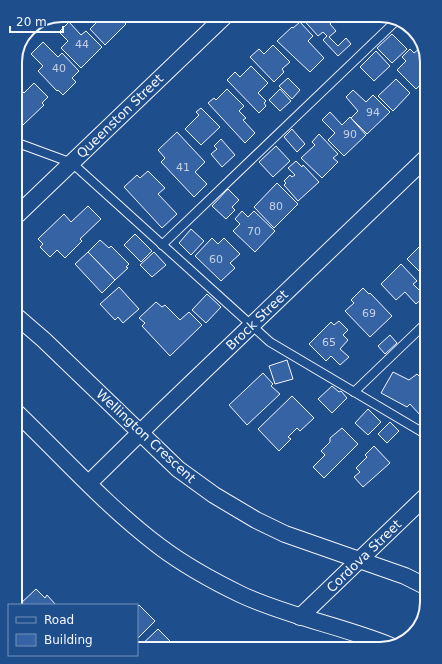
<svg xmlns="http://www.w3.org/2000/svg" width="442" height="664" viewBox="0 0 442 664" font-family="'DejaVu Sans',sans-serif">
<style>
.building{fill:#3563a3;stroke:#f2f6ff}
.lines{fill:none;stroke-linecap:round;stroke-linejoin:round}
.service-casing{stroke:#f2f6ff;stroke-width:10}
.minor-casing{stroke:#f2f6ff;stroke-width:18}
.service{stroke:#1f4e8c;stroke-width:8}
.minor{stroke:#1f4e8c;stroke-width:16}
.labels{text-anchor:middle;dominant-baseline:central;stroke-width:3;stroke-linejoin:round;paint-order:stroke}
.number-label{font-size:11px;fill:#c3d1e8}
.street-label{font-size:13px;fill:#f2f6ff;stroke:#1f4e8c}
.rim{fill:none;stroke:#f2f6ff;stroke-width:2}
</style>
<rect width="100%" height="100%" fill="#1f4e8c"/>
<g class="building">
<path d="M91,15h26l9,9 -21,21 -15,-16 8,-8z"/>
<path d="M121,15h13l-7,7z"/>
<path d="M301,15h37l-8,9 6,7 -7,6 9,9 8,-8 5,6 -13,12 -15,-16 4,-4 -4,-4 -5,4 -18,-20z"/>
<path d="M69,22l12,13 5,-4 16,16 -21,21 -20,-20 7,-7 -9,-9z"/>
<path d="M300,22l13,14 -5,5 16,17 -14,14 -33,-31 15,-14 1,1z"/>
<path d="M392,34l15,15 -15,14 -15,-15z"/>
<path d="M43,42l15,15 4,-4 17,18 -7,7 4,4 -13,13 -5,-5 -1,1 -19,-20 5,-5 -12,-12z"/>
<path d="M273,45l17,17 -8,7 2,3 -10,10 -24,-25 9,-8 5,5z"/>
<path d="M420,48l5,5 2,9v17l-11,10 -19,-19 9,-9 -4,-4 8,-8 4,4z"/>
<path d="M376,51l14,15 -16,15 -14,-14z"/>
<path d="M251,66l17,17 -10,10 8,8 -2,2 2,3 -7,7 -32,-33 8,-8 5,5z"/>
<path d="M288,78l12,12 -8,9 -13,-13z"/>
<path d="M396,79l14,14 -17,18 -15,-15z"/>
<path d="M15,83l9,10 10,-10 14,14 -6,6 2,2 -21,20 -8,-8z"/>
<path d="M227,89l17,17 -5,5 7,7 -3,2 12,13 -10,10 -37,-40 6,-5 2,2z"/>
<path d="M280,89l11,12 -11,10 -11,-11z"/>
<path d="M353,90l13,12 7,-7 17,17 -23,22 -16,-16 7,-7 -12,-14z"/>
<path d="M201,108l19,19 -19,18 -16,-16 14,-14 -3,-3z"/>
<path d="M330,112l12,13 8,-8 16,18 -22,21 -16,-16 7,-7 -13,-13z"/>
<path d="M292,129l13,15 -8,8 -13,-15z"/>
<path d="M177,132l28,30 -10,10 12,12 -13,13 -33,-35 4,-4 -7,-8z"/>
<path d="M319,134l19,20 -5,4 5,4 -16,16 -21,-20 14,-13 -3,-3z"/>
<path d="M221,139l14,16 -13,12 -11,-13 6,-5 -3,-3z"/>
<path d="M276,146l14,15 -17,16 -14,-15z"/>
<path d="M296,161l6,6 1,-2 16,17 -21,19 -14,-16 2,-2 -2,-2 6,-6 2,2 3,-2 -7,-7z"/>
<path d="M148,171l17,17 -7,6 19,20 -15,14 -38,-41 13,-12 3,3z"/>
<path d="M277,183l21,21 -24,24 -20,-21z"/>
<path d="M228,189l11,11 -7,7 3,3 -9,9 -14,-13z"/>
<path d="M88,206l13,13 -21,20 2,2 -17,17 -8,-8 -7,7 -10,-10 3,-3 -5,-5 26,-25 7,8z"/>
<path d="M242,211l6,6 6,-6 21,20 -20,21 -22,-21 7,-7 -5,-5z"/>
<path d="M191,229l13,12 -13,14 -12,-12z"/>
<path d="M135,234l17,17 -11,11 -17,-17z"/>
<path d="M212,238l6,6 6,-6 16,16 -10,9 5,5 -14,13 -26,-25z"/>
<path d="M427,239v32l-4,4 -16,-16z"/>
<path d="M100,240l9,8 2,-2 18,18 -3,3 2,1 -13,12 -27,-28z"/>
<path d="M88,252l27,28 -13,13 -27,-29z"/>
<path d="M154,252l12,13 -14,12 -12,-12z"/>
<path d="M401,264l16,17 -4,3 12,12 -9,8 -11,-12 -9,8 -15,-16z"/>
<path d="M119,287l20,22 -16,14 -5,-6 -3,3 -15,-16z"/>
<path d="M363,288l6,6 1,-1 22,23 -22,21 -25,-26 9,-8 -3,-3z"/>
<path d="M207,294l14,13 -15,16 -14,-13z"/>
<path d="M156,302l6,5 3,-2 15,15 9,-8 13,13 -32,31 -28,-30 3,-3 -6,-5z"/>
<path d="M339,321l9,9 -5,5 5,5 -8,9 9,8 -9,8 -9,-9 -5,5 -17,-17 22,-22 3,3z"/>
<path d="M390,335l7,8 -12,11 -7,-8z"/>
<path d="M287,360l6,19 -18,5 -6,-18z"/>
<path d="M393,372l16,8 8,-6 6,6 4,-4v34l-6,6 -11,-12 -3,3 -26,-14z"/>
<path d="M263,373l10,11 -2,2 9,8 -33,31 -18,-20z"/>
<path d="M332,386l7,6 2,-1 6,7 -15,15 -14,-14z"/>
<path d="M292,396l22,22 -14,13 -3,-3 -9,9 3,2 -12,12 -21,-22z"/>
<path d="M368,409l13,13 -13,13 -13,-12z"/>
<path d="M390,422l9,9 -12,12 -9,-9z"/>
<path d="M342,428l16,16 -34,34 -11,-11 12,-12 -4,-4 9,-9v-4z"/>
<path d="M374,446l16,17 -27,24 -9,-10 6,-5 -4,-4 11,-11 -2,-2z"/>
<path d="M36,589l9,9 2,-3 9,10h-37z"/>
<path d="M139,605l16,16 -18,18v-32z"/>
<path d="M158,629l15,15 -5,5h-31z"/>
</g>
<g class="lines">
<g class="service-casing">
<g id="service">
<path d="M29,31l6,-6"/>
<path d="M15,142l57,21 198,179 157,93"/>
<path d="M162,245l235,-225"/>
<path d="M354,392l73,-70"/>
</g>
</g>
<g class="minor-casing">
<g id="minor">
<path d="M15,217l211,-202"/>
<path d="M15,315l29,25 134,129 36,26 42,25 29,14 120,42 22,11"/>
<path d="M15,411c47,45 91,95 144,135 25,19 54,35 83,49 48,22 100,31 149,51"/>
<path d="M89,483l68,-67 270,-259"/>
<path d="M300,617l127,-122"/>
</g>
</g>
<use href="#service" class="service"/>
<use href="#minor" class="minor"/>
</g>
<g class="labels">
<g class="number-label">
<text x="82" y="44">44</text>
<text x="59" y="68">40</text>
<text x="373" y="112">94</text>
<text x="350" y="134">90</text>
<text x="183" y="167">41</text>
<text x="276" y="206">80</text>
<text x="254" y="231">70</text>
<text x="216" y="259">60</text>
<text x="369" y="313">69</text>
<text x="329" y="342">65</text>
</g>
<g class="street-label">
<text transform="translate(120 116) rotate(-44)">Queenston Street</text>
<text transform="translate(257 320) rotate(-44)">Brock Street</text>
<text transform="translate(146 436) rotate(43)">Wellington Crescent</text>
<text transform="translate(364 556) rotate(-44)">Cordova Street</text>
</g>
</g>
<path d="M0 0H442V664H0ZM62 22H380A40 40 0 0 1 420 62V602A40 40 0 0 1 380 642H62A40 40 0 0 1 22 602V62A40 40 0 0 1 62 22Z" fill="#1f4e8c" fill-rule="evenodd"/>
<path class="rim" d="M62 22H380A40 40 0 0 1 420 62V602A40 40 0 0 1 380 642H62A40 40 0 0 1 22 602V62A40 40 0 0 1 62 22Z"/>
<rect x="8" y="604" width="130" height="52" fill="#1f4e8c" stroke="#7391ba"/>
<rect x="16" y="617" width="20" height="6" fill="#1f4e8c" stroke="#7391ba"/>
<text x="44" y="624" font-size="12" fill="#f2f6ff">Road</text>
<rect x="16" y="634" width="20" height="12" fill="#3563a3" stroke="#7391ba"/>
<text x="44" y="644" font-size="12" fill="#f2f6ff">Building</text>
<path d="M10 26v6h53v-6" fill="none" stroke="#f2f6ff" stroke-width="2"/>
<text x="16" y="26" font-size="12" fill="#f2f6ff" stroke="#1f4e8c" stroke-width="3" paint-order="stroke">20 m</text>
</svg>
